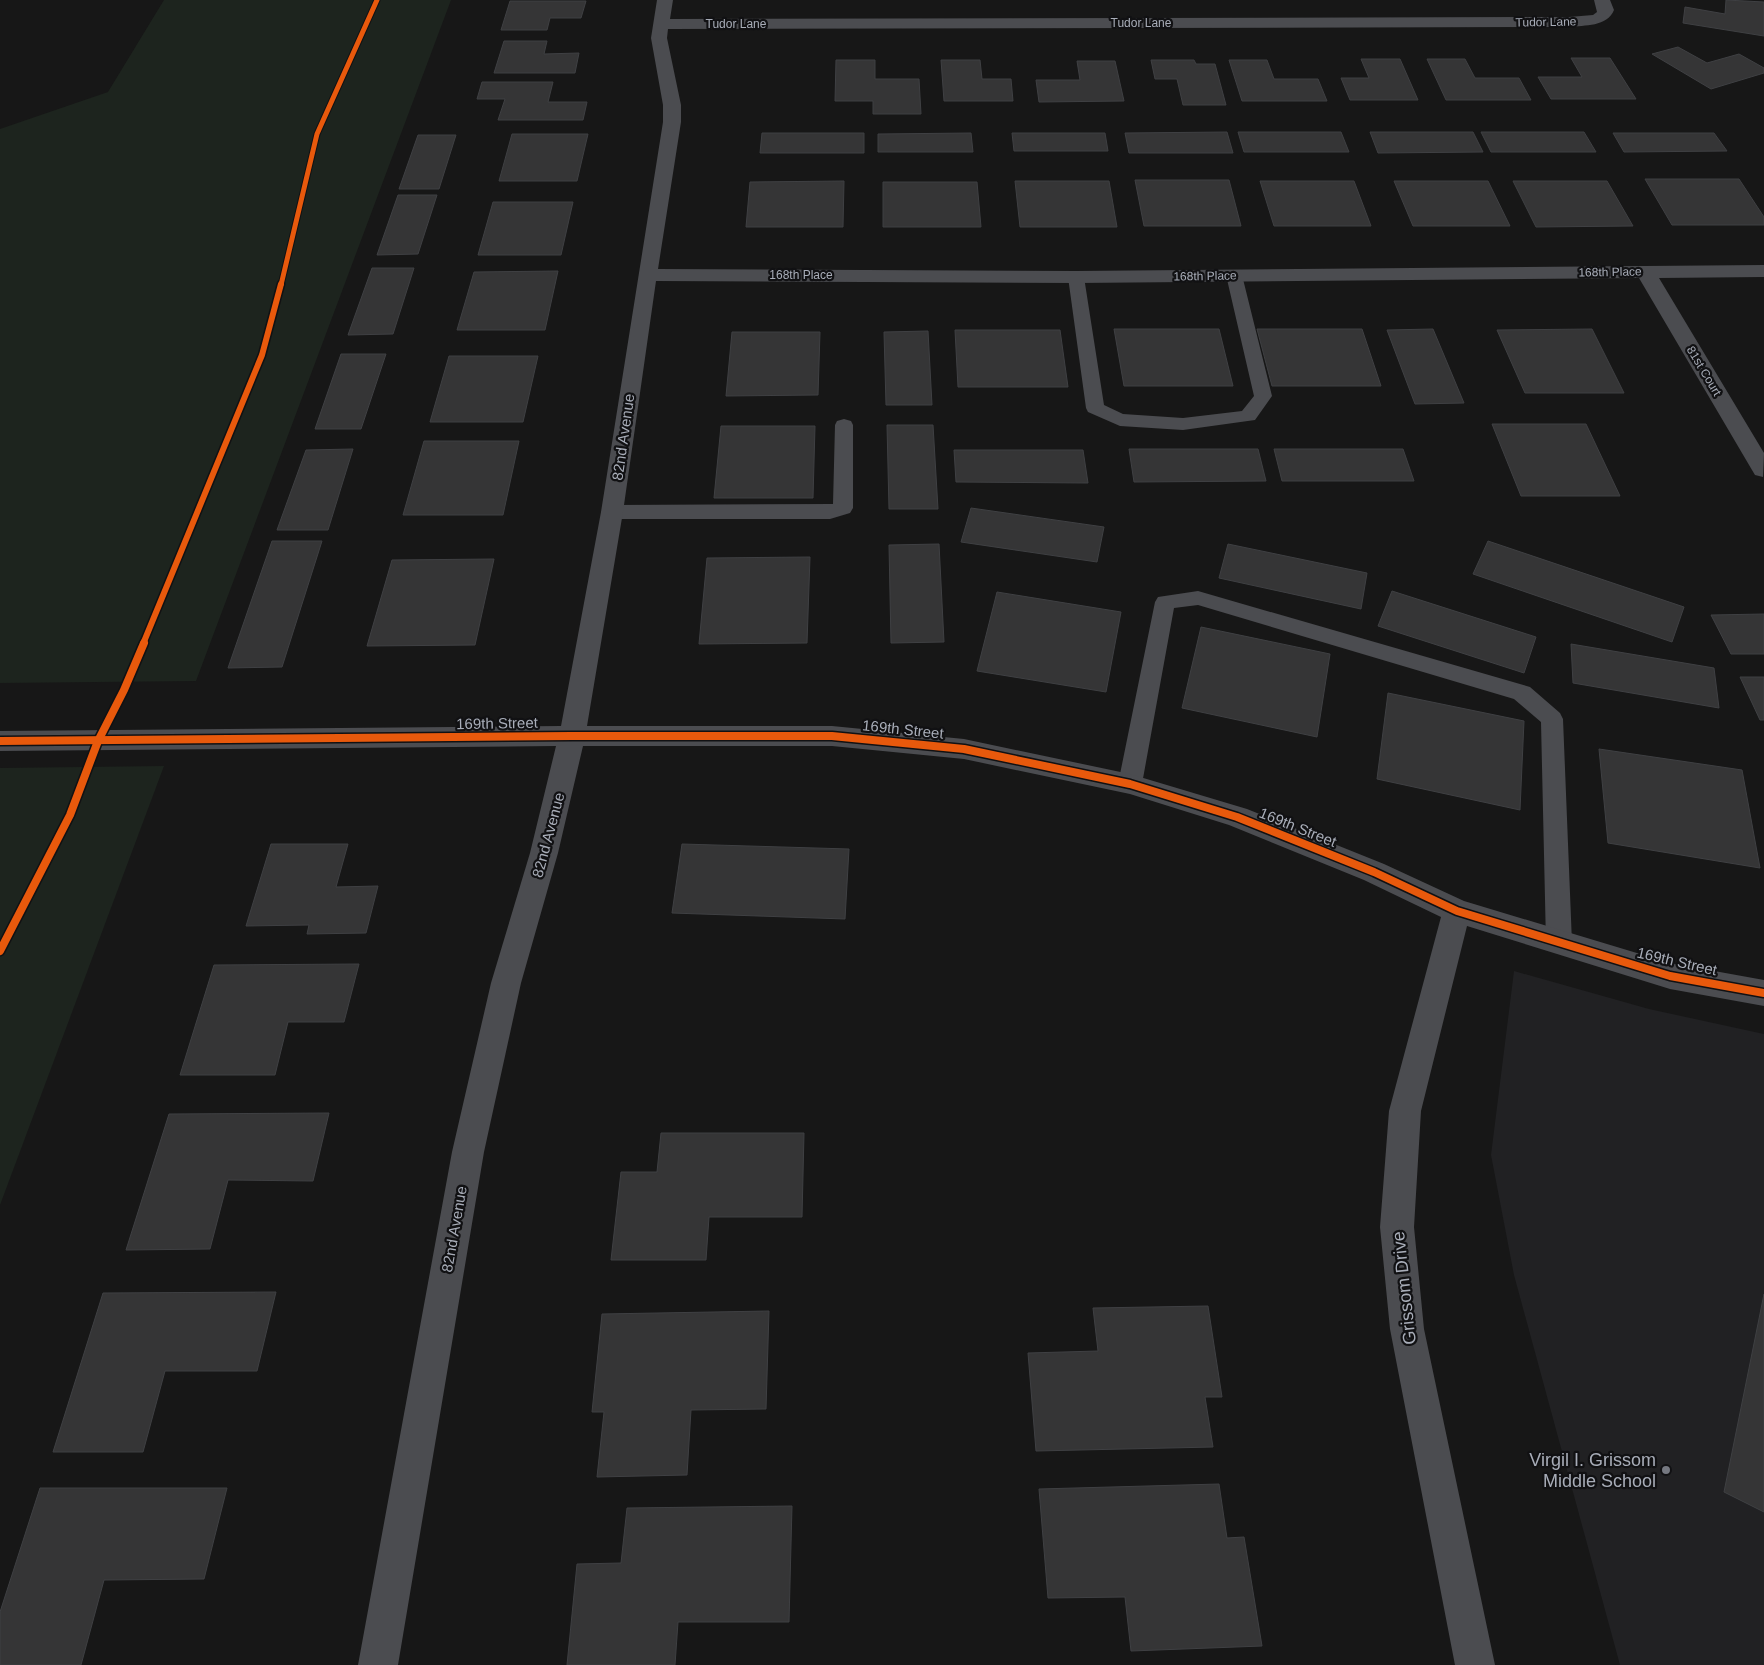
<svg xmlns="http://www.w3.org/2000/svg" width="1764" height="1665" viewBox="0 0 1764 1665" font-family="Arial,sans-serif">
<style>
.built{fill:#212123}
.green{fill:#1d241e}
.building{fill:#353536;stroke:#3f4043}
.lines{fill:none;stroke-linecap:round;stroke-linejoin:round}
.lane{fill:#4b4c50;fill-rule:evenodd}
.street{fill:#4b4c50;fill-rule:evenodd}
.cycleway-far2-casing{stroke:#111113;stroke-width:7}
.cycleway-far1-casing{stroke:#111113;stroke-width:9}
.cycleway-casing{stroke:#111113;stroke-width:11}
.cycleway-far2{stroke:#e8590c;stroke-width:5}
.cycleway-far1{stroke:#e8590c;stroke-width:6}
.cycleway{stroke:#e8590c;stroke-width:8}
.poi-dot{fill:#757880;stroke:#111113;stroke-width:2}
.labels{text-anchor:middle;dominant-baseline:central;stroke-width:4.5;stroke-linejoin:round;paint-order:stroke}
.far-street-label{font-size:12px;fill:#a8adb8;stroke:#111113}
.street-label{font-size:15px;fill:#a8adb8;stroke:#111113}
.near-street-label{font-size:18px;fill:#a8adb8;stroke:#111113}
.near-poi-label{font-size:18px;fill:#a8adb8;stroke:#111113;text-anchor:end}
</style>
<rect width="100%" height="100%" fill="#171717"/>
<path class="built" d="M1514,971l135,38 115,25v631h-144l-106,-390 -23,-120z"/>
<g class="green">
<path d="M164,0h287l-255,681 -196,2v-554l108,-37z"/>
<path d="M164,766l-164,439v-437z"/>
</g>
<g class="building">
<path d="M1726,0l38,2v34l-81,-13 2,-16 40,7z"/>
<path d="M510,1h76l-5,17h-31l-3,12h-46z"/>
<path d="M504,41h43l-3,13 35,-1 -4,20h-81z"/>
<path d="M1678,47l29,16 32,-9 25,14v5l-53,16 -59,-35z"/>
<path d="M1571,58h39l26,41h-85l-13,-22h44z"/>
<path d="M1361,59h39l18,41h-68l-9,-22h28z"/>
<path d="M1427,59h38l10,19h44l12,22h-85z"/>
<path d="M836,60h39v19h44l2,35h-48v-13h-38z"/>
<path d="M941,60h39l2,19h29l2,22h-69z"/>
<path d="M1151,60h43l2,4h19l11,41h-43l-6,-26h-22z"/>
<path d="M1229,60h38l7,19h44l9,22h-85z"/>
<path d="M1077,61h38l9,40 -85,1 -3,-22h44z"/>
<path d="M482,82h71l-5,20h39l-4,18h-85l7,-21h-28z"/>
<path d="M1227,132l6,21h-104l-4,-20z"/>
<path d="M1238,132h103l8,20h-105z"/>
<path d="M1370,132h103l10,20 -105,1z"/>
<path d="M1481,132h103l12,20h-105z"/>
<path d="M762,133h102v20h-104z"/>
<path d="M971,133l2,19h-95v-18z"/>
<path d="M1012,133h93l3,18h-94z"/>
<path d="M1613,133h101l13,18 -103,1z"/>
<path d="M512,134h76l-11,47h-78z"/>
<path d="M418,135h38l-17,54h-40z"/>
<path d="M1645,179h94l25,38v8h-92z"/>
<path d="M1135,180h94l12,46h-97z"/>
<path d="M844,181l-1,46h-97l4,-45z"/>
<path d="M1015,181h94l8,46h-97z"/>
<path d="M1260,181h94l17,45h-97z"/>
<path d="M1394,181h94l22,45h-97z"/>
<path d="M1513,181h94l26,45 -97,1z"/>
<path d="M883,182h94l4,45h-98z"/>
<path d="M398,195h39l-19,59 -41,1z"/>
<path d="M493,202h80l-12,53h-83z"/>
<path d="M372,268h42l-21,66 -45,1z"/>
<path d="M558,271l-13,59h-88l17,-58z"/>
<path d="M1114,329h105l14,57h-109z"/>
<path d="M1257,329h105l19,57h-109z"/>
<path d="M1433,329l31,74 -49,1 -28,-74z"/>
<path d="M1592,329l32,64h-99l-28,-63z"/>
<path d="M955,330h105l8,57h-110z"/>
<path d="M928,331l4,74h-46l-2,-73z"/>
<path d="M732,332h88l-2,63 -92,1z"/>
<path d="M341,354h45l-25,75h-46z"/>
<path d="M449,356h89l-15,66h-93z"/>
<path d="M1492,424h94l34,72h-99z"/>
<path d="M887,425h46l5,84h-49z"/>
<path d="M721,426h94l-2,72h-99z"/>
<path d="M424,441h95l-16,74h-100z"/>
<path d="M353,449l-25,81h-51l29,-80z"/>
<path d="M1129,449h129l8,32 -132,1z"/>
<path d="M1274,449h129l11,32h-132z"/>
<path d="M954,450h129l5,33 -132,-1z"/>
<path d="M971,508l133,19 -7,35 -136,-20z"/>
<path d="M272,541h50l-40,126 -54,1z"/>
<path d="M1488,541l196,66 -12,35 -199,-68z"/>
<path d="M939,544l5,98 -53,1 -2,-98z"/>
<path d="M1228,544l139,29 -6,36 -142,-31z"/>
<path d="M810,557l-3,86 -108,1 8,-86z"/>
<path d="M494,559l-19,86 -108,1 25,-86z"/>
<path d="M1392,591l144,46 -12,36 -146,-47z"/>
<path d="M997,592l124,20 -15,80 -129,-21z"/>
<path d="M1764,614v40h-33l-20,-39z"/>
<path d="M1201,627l129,27 -13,83 -135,-29z"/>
<path d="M1571,644l143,24 5,40 -146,-25z"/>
<path d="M1740,677h24v43h-4z"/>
<path d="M1388,693l136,28 -4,89 -143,-31z"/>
<path d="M1599,749l143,21 18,98 -152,-25z"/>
<path d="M271,844h77l-12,43 42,-1 -12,47 -59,1 2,-9 -63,1z"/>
<path d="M682,844l167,5 -4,70 -173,-6z"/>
<path d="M359,964l-15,58h-56l-13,53h-95l34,-110z"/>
<path d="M329,1113l-16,68 -85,-1 -18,69 -84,1 43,-136z"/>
<path d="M661,1133h143l-2,84h-93l-3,43h-95l10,-88h36z"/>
<path d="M276,1292l-19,79h-92l-22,81h-90l50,-159z"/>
<path d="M1764,1294v218l-40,-20z"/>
<path d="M1208,1306l14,91h-17l8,50 -177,4 -8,-98 70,-2 -5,-43z"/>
<path d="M769,1311l-3,98 -75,1 -4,65 -90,2 7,-65h-12l10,-98z"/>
<path d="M1219,1484l8,54 17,-1 18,109 -131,5 -6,-54 -77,1 -9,-109z"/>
<path d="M40,1488h187l-23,91 -100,1 -23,85h-81v-53z"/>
<path d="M792,1506l-3,116h-111l-3,43h-108l10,-101 44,-1 6,-55z"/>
</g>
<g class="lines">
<g class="lane">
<path d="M1234,270l6,1 2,4 30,121 -17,24 -72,10 -63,-4 -32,-14 -2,-4 -18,-131 2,-4h12l2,4 20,128 19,9 60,4 59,-7 12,-15 -28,-121 2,-4z"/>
<path d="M844,419l7,2 2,4v83l-3,5 -20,6h-218l-7,-2 -3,-5 3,-5 7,-2 221,-1 2,-79 2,-4z"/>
<path d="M1198,591l332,96 30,26 3,6 9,224 -4,7 -9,4 -9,-4 -4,-7 -5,-221 -27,-23 -316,-94 -24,3 -32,176 -4,6 -8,3 -8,-3 -4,-6 37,-182 3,-5z"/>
</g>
<path class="street" d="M657,0h16l-3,19 899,-2 24,-2 4,-3 -3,-12h16l4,10c-7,17 -29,15 -45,17l-901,2 -1,9 14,67v17l-23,147 418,2 688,-6v12l-105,1 105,175 -1,24 -8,-2 -3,-5 -113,-192 -563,5 -420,-2 -33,231 -36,214h245l132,13 166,35 117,35 137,55 80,37 206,62 94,17v26l-94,-17 -203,-63 -46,185 -7,116 10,102 71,336h-40l-65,-336 -10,-102 9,-116 52,-194 -77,-37 -135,-55 -99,-31 -166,-35 -132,-13h-249l-25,107 -37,130 -37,169 -86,513h-40l94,-513 39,-169 39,-130 26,-107 -556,5v-20l561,-5 40,-214 62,-390v-17l-12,-67z"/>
<g class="cycleway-far2-casing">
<path id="cycleway-far2" d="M281,285l36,-151 60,-134"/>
</g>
<g class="cycleway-far1-casing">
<path id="cycleway-far1" d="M143,644l119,-289 19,-71"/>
</g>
<g class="cycleway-casing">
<g id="cycleway">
<path d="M0,741l572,-5h260l132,13 166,35 107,33 137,55 83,39 213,65 94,17"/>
<path d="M0,951l70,-136 28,-74 26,-51 20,-47"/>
</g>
</g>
<use href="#cycleway-far2" class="cycleway-far2"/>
<use href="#cycleway-far1" class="cycleway-far1"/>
<use href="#cycleway" class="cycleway"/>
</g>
<circle class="poi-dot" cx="1666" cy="1470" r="5"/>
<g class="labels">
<g class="far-street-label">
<text transform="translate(1546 22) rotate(-1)">Tudor Lane</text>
<text x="1141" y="23">Tudor Lane</text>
<text x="736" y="24">Tudor Lane</text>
<text transform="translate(1610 272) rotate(-1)">168th Place</text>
<text x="801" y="275">168th Place</text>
<text transform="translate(1205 276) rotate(-1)">168th Place</text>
<text transform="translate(1704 371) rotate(59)">81st Court</text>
</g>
<g class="street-label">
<text transform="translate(623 437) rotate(-82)">82nd Avenue</text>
<text transform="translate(497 723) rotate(-1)">169th Street</text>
<text transform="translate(903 729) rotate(6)">169th Street</text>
<text transform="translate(1298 827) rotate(22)">169th Street</text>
<text transform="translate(548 835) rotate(-75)">82nd Avenue</text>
<text transform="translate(1677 961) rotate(13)">169th Street</text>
<text transform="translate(454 1229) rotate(-80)">82nd Avenue</text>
</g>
<g class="near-street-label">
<text transform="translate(1404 1288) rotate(-96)">Grissom Drive</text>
</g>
<g class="near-poi-label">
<text x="1656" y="1460">Virgil I. Grissom<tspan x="1656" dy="21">Middle School</tspan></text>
</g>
</g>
</svg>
